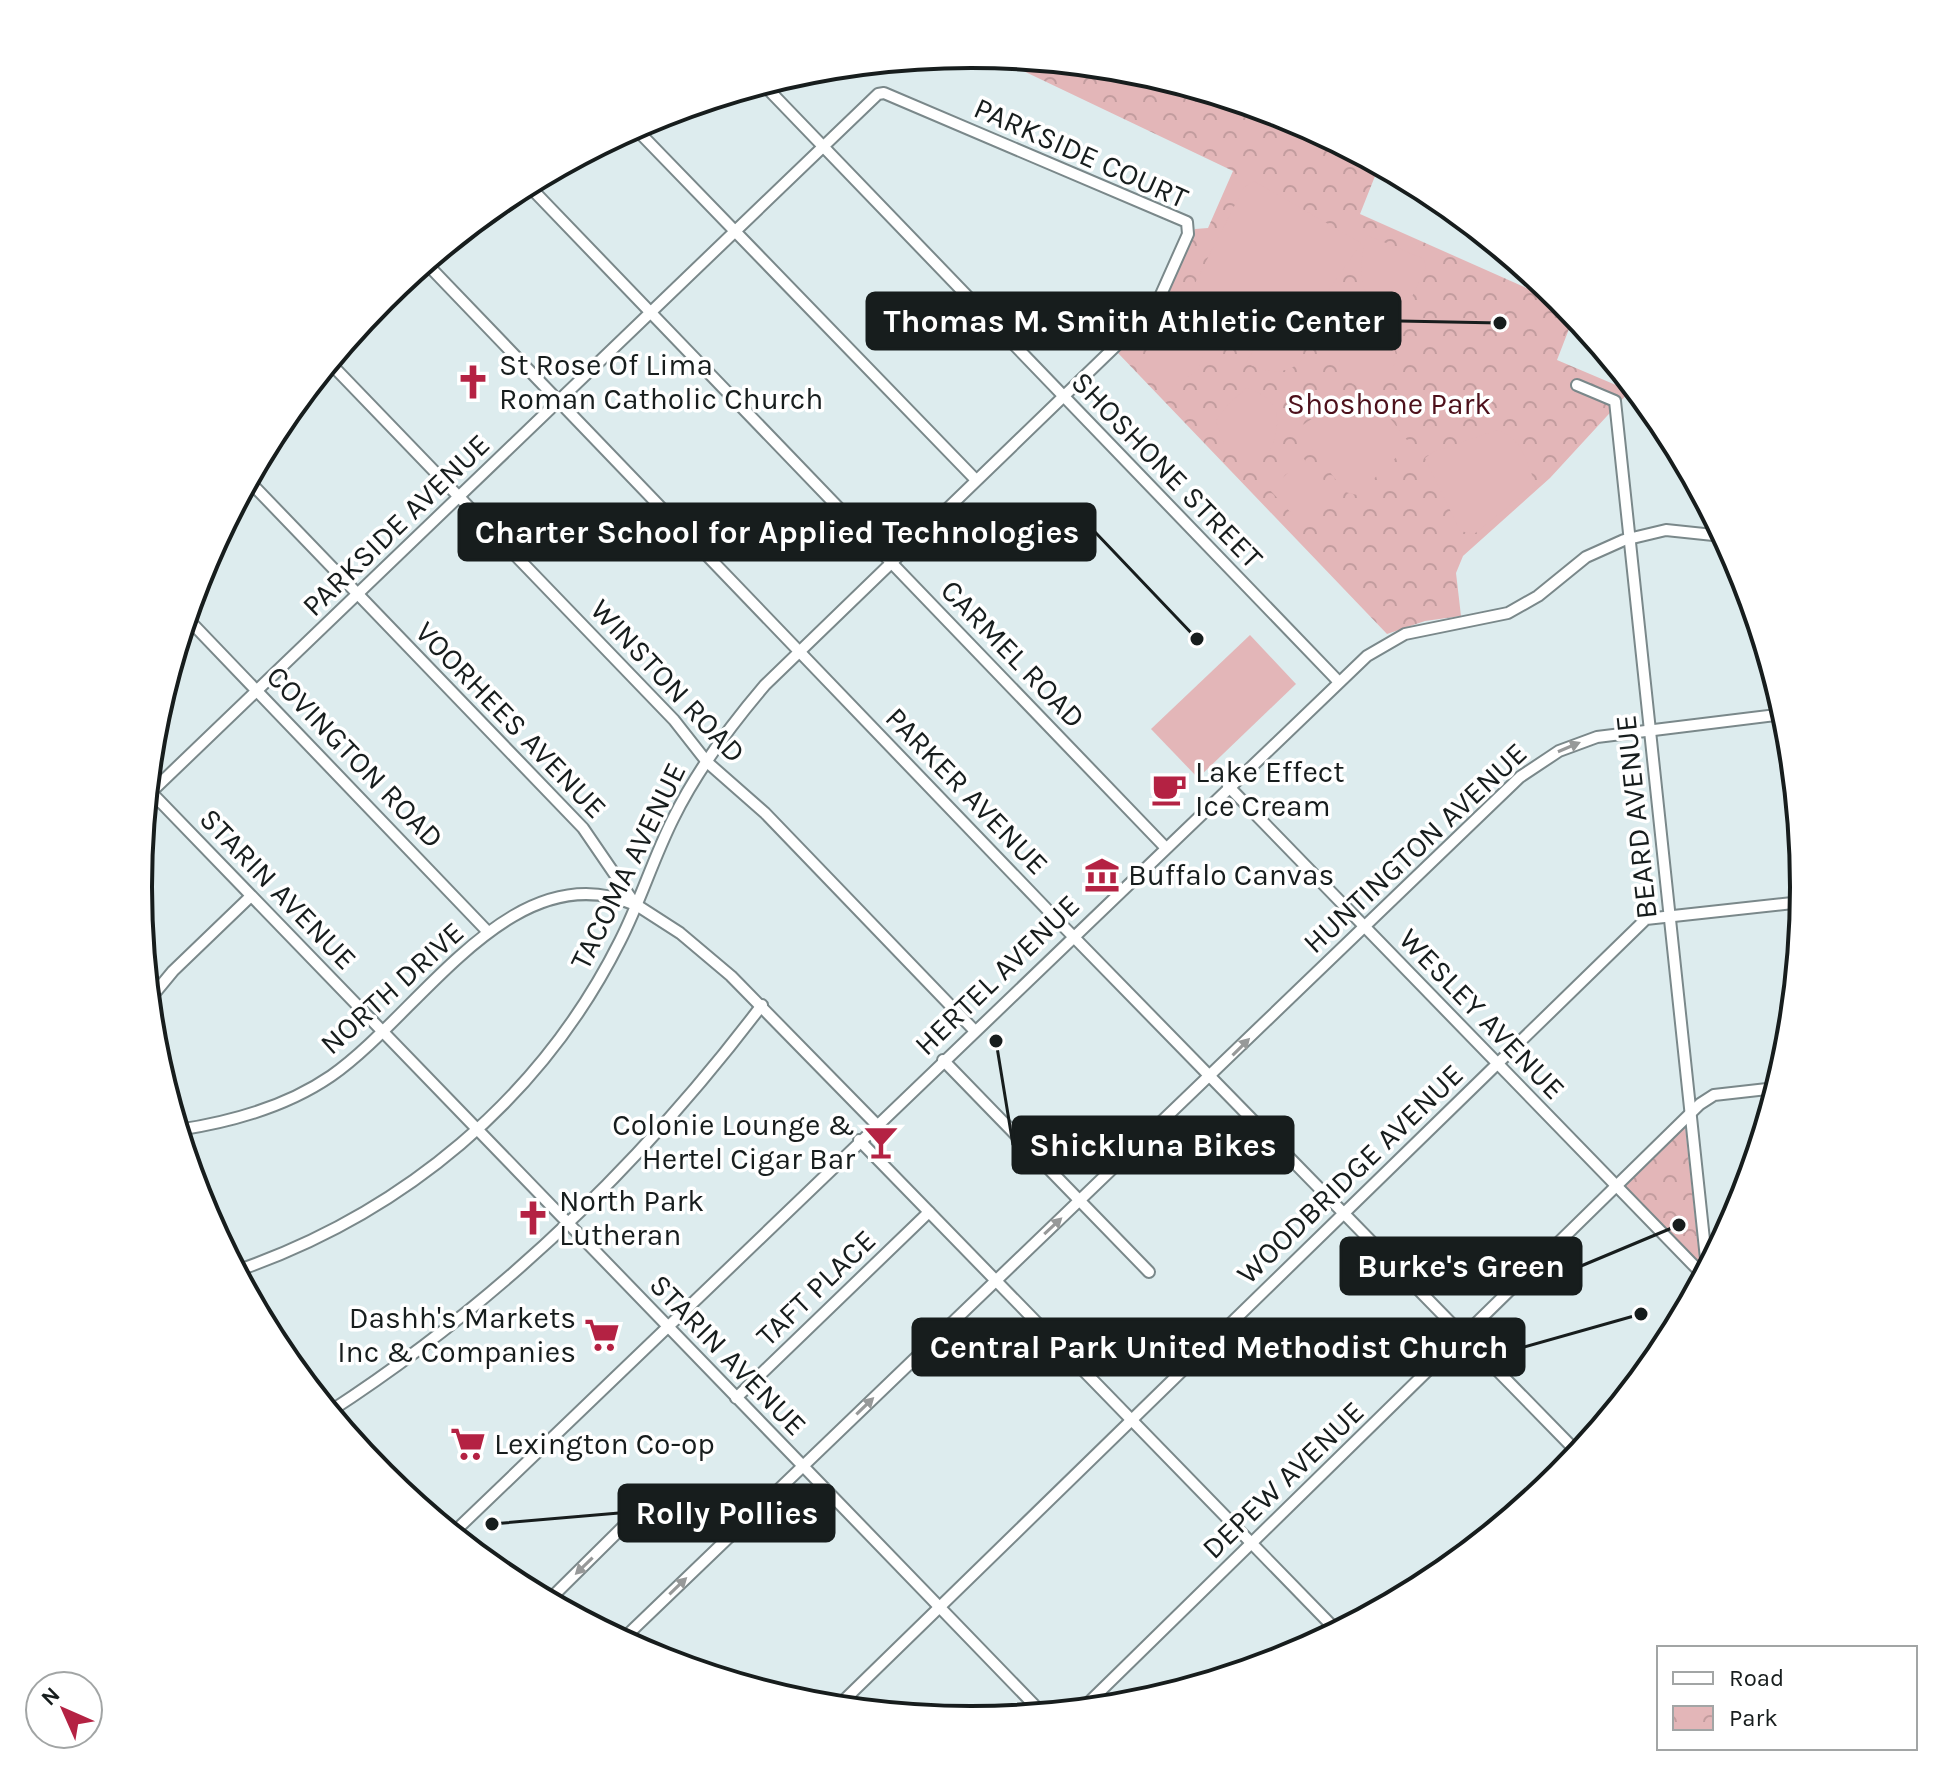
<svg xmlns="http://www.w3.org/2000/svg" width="1941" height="1774" viewBox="0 0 1941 1774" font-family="Karla,sans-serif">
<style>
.park{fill:url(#park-crowns)}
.garden{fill:#e3b6b8}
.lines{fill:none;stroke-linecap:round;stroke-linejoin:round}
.minor-casing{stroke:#7a888a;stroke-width:14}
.minor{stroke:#fff;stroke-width:10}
.oneway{fill:#979999}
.labels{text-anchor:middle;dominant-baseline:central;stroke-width:7;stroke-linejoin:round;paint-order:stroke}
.street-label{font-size:30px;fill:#171d1d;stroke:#fff}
.poi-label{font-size:30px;fill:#171d1d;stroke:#fff;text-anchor:start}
.park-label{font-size:30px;fill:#4d101b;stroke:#fff}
.rim{fill:none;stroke:#171d1d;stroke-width:4}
.leader{fill:none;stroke:#171d1d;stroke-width:3}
.callout-dot{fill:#171d1d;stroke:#fff;stroke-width:3}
.callout{fill:#171d1d;stroke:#171d1d;stroke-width:3}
.callout-label{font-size:32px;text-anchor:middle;font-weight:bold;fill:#fff}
</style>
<defs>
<pattern id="park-crowns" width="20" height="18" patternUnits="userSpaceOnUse" patternTransform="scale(2)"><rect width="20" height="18" fill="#e3b6b8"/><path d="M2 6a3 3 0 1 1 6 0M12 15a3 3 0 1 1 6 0" fill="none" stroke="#c29c9e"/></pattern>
</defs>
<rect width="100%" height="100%" fill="#ddecee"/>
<g class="park">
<path d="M992,56l141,14 157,48 89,48 -19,48 207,92 7,10 -17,44 73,31 -80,87 -87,78 -7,17 5,43 -36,5 -38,13 -270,-282 43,-41 35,-82 13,-1 25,-57z"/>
<path d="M1685,1126l15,138 -75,-77z"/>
</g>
<g class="garden">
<path d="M1254,181l107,62c-63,93 -66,106 -169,46l52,-102z"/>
<path d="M1367,235l57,24 2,8 -25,53c-43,-14 -45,-47 -34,-85z"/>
<path d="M1185,315l11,11 11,20 -9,24 -25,17 -26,-27 1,-10z"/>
<path d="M1360,322l35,29 2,10 -25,33 -19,-10 -14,-13c-1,-21 8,-34 21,-49z"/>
<path d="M1266,328l13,1 26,27c-15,21 -38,17 -59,7z"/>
<path d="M1247,388c35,12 35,32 23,63h-39l-7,-7 -8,-23 12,-17z"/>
<path d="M1353,400l30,9 27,35 -53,51 -12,-3 -48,-63 32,-22z"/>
<path d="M1497,430c26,8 29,32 39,55l-62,49 -14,-3 -35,-73 8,-6z"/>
<path d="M1303,458l35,37 -34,32 -34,-37z"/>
<path d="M1250,635l46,49 -98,94 -47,-49z"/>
</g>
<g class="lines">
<g class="minor-casing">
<g id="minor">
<path d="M763,84l575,597"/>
<path d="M634,127l342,353"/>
<path d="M527,184l638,663"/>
<path d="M425,262l638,664 515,527"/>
<path d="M329,362l345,358 33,42 58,51 209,217"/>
<path d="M1577,385l38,16 92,867"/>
<path d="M248,480l335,348 52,76 45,29 51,43 145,148"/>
<path d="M186,617l302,315"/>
<path d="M1228,786l475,489"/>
<path d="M149,790l893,923"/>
<path d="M146,797l732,-703 6,-1 303,129 1,12 -33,74 -390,377c-35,41 -68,85 -92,134 -20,40 -33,83 -53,122 -79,158 -218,273 -384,330"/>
<path d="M149,1000l24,-29 78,-75"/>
<path d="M943,1060l206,212"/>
<path d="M178,1130c53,-8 108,-23 153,-54 88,-61 181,-224 302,-172"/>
<path d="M859,1140l478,491"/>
<path d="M736,1398l193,-186"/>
<path d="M329,1412c168,-109 312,-247 433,-407"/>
<path d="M452,1534l915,-878 38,-22 103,-21 30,-17 48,-39 38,-17 42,-10 57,6"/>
<path d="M548,1601l99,-98c36,-23 58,10 82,34"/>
<path d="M622,1640l898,-863 39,-26 38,-14 187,-23"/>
<path d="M837,1707l809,-788 156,-17"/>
<path d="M1082,1709l618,-605 14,-9 62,-7"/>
</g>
</g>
<use href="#minor" class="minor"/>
</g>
<defs><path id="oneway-solid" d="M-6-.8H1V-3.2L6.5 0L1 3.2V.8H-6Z" transform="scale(2)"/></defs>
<g class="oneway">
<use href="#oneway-solid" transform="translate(1569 747) rotate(-23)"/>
<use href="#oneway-solid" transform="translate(1241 1047) rotate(-45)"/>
<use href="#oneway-solid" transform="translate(1053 1226) rotate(-43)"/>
<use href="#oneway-solid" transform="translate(865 1406) rotate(-44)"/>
<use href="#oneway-solid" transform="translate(584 1566) rotate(136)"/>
<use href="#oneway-solid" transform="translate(678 1586) rotate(-44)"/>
</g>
<defs>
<g id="church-bare" transform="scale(2.76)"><path d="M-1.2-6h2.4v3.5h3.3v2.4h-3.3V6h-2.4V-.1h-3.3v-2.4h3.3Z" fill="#b42243" stroke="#fff" stroke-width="2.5" paint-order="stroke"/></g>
<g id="cafe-bare" transform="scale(2.76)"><path d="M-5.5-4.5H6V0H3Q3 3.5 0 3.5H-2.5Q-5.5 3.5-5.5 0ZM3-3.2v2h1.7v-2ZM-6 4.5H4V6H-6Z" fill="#b42243" stroke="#fff" stroke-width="2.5" paint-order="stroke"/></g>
<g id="museum-bare" transform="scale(2.76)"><path d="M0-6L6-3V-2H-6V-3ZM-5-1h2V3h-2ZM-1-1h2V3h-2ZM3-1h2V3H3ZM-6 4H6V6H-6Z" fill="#b42243" stroke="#fff" stroke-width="2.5" paint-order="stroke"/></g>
<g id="bar-bare" transform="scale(2.76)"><path d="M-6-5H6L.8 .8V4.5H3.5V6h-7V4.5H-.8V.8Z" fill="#b42243" stroke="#fff" stroke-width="2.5" paint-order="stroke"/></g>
<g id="supermarket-bare" transform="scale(2.76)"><path d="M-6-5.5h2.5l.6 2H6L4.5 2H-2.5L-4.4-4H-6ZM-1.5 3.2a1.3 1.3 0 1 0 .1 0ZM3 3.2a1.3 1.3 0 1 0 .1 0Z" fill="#b42243" stroke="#fff" stroke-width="2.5" paint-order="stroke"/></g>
</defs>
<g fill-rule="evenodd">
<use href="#church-bare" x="473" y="382"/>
<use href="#cafe-bare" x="1169" y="789"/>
<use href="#museum-bare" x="1102" y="875"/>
<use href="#bar-bare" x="881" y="1142"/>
<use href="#church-bare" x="533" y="1218"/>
<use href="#supermarket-bare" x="602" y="1335"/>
<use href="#supermarket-bare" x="468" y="1444"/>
</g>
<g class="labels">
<g class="street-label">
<text transform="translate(1081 153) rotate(24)">PARKSIDE COURT</text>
<text transform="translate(1167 470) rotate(46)">SHOSHONE STREET</text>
<text transform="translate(396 525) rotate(-44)">PARKSIDE AVENUE</text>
<text transform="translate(1013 654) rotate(46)">CARMEL ROAD</text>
<text transform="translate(668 681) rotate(47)">WINSTON ROAD</text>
<text transform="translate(511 720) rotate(46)">VOORHEES AVENUE</text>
<text transform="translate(355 757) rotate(46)">COVINGTON ROAD</text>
<text transform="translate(967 791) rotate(46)">PARKER AVENUE</text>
<text transform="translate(1636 817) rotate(-96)">BEARD AVENUE</text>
<text transform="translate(1415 848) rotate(-43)">HUNTINGTON AVENUE</text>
<text transform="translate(628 866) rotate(-64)">TACOMA AVENUE</text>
<text transform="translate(278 889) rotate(46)">STARIN AVENUE</text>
<text transform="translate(997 975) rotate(-44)">HERTEL AVENUE</text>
<text transform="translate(392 988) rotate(-42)">NORTH DRIVE</text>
<text transform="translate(1482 1014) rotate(46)">WESLEY AVENUE</text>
<text transform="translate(1350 1174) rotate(-44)">WOODBRIDGE AVENUE</text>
<text transform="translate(816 1288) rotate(-44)">TAFT PLACE</text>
<text transform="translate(728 1355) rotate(46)">STARIN AVENUE</text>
<text transform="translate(1283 1480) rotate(-44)">DEPEW AVENUE</text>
</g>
<g class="poi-label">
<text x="499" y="365">St Rose Of Lima<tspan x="499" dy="34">Roman Catholic Church</tspan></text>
<text x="1195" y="772">Lake Effect<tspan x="1195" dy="34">Ice Cream</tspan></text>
<text x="1128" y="875">Buffalo Canvas</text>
<text x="855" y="1125" text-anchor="end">Colonie Lounge &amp;<tspan x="855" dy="34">Hertel Cigar Bar</tspan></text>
<text x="559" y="1201">North Park<tspan x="559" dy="34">Lutheran</tspan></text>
<text x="576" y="1318" text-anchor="end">Dashh's Markets<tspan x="576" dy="34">Inc &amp; Companies</tspan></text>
<text x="494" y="1444">Lexington Co-op</text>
</g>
<g class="park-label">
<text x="1389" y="404">Shoshone Park</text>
</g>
</g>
<path d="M0 0H1941V1774H0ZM152 887a819 819 0 1 1 1638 0a819 819 0 1 1-1638 0Z" fill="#fff" fill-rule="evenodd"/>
<path class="rim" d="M152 887a819 819 0 1 1 1638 0a819 819 0 1 1-1638 0Z"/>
<path class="leader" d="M1500 323L1400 321M1197 639L1095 532M996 1041L1013 1145M1679 1225L1581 1266M1641 1314L1524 1347M492 1524L619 1513"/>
<g class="callout-dot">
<circle cx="1500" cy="323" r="8"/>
<circle cx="1197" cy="639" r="8"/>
<circle cx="996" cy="1041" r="8"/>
<circle cx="1679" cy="1225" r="8"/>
<circle cx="1641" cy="1314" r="8"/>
<circle cx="492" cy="1524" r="8"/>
</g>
<g class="callout">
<rect x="867" y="293" width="533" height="56" rx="8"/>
<rect x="459" y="504" width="636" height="56" rx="8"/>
<rect x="1013" y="1117" width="280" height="56" rx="8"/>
<rect x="1341" y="1238" width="240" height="56" rx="8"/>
<rect x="913" y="1319" width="611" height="56" rx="8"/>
<rect x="619" y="1485" width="215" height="56" rx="8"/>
</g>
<g class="callout-label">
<text x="1134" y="332">Thomas M. Smith Athletic Center</text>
<text x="777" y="543">Charter School for Applied Technologies</text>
<text x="1153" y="1156">Shickluna Bikes</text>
<text x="1461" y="1277">Burke's Green</text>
<text x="1219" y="1358">Central Park United Methodist Church</text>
<text x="727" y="1524">Rolly Pollies</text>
</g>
<rect x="1657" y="1646" width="260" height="104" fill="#ffffff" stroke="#a2a5a5" stroke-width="2"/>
<rect x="1673" y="1672" width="40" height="12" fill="#ffffff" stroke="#a2a5a5" stroke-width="2"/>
<text x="1729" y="1686" font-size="24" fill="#171d1d">Road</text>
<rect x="1673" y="1706" width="40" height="24" fill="url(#park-crowns)" stroke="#a2a5a5" stroke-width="2"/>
<text x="1729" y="1726" font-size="24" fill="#171d1d">Park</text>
<g transform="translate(64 1710) rotate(315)"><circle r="38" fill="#ffffff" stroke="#a2a5a5" stroke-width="2"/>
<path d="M0-6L14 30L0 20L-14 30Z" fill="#b42243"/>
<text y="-12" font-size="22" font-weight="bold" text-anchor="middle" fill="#171d1d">N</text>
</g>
</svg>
